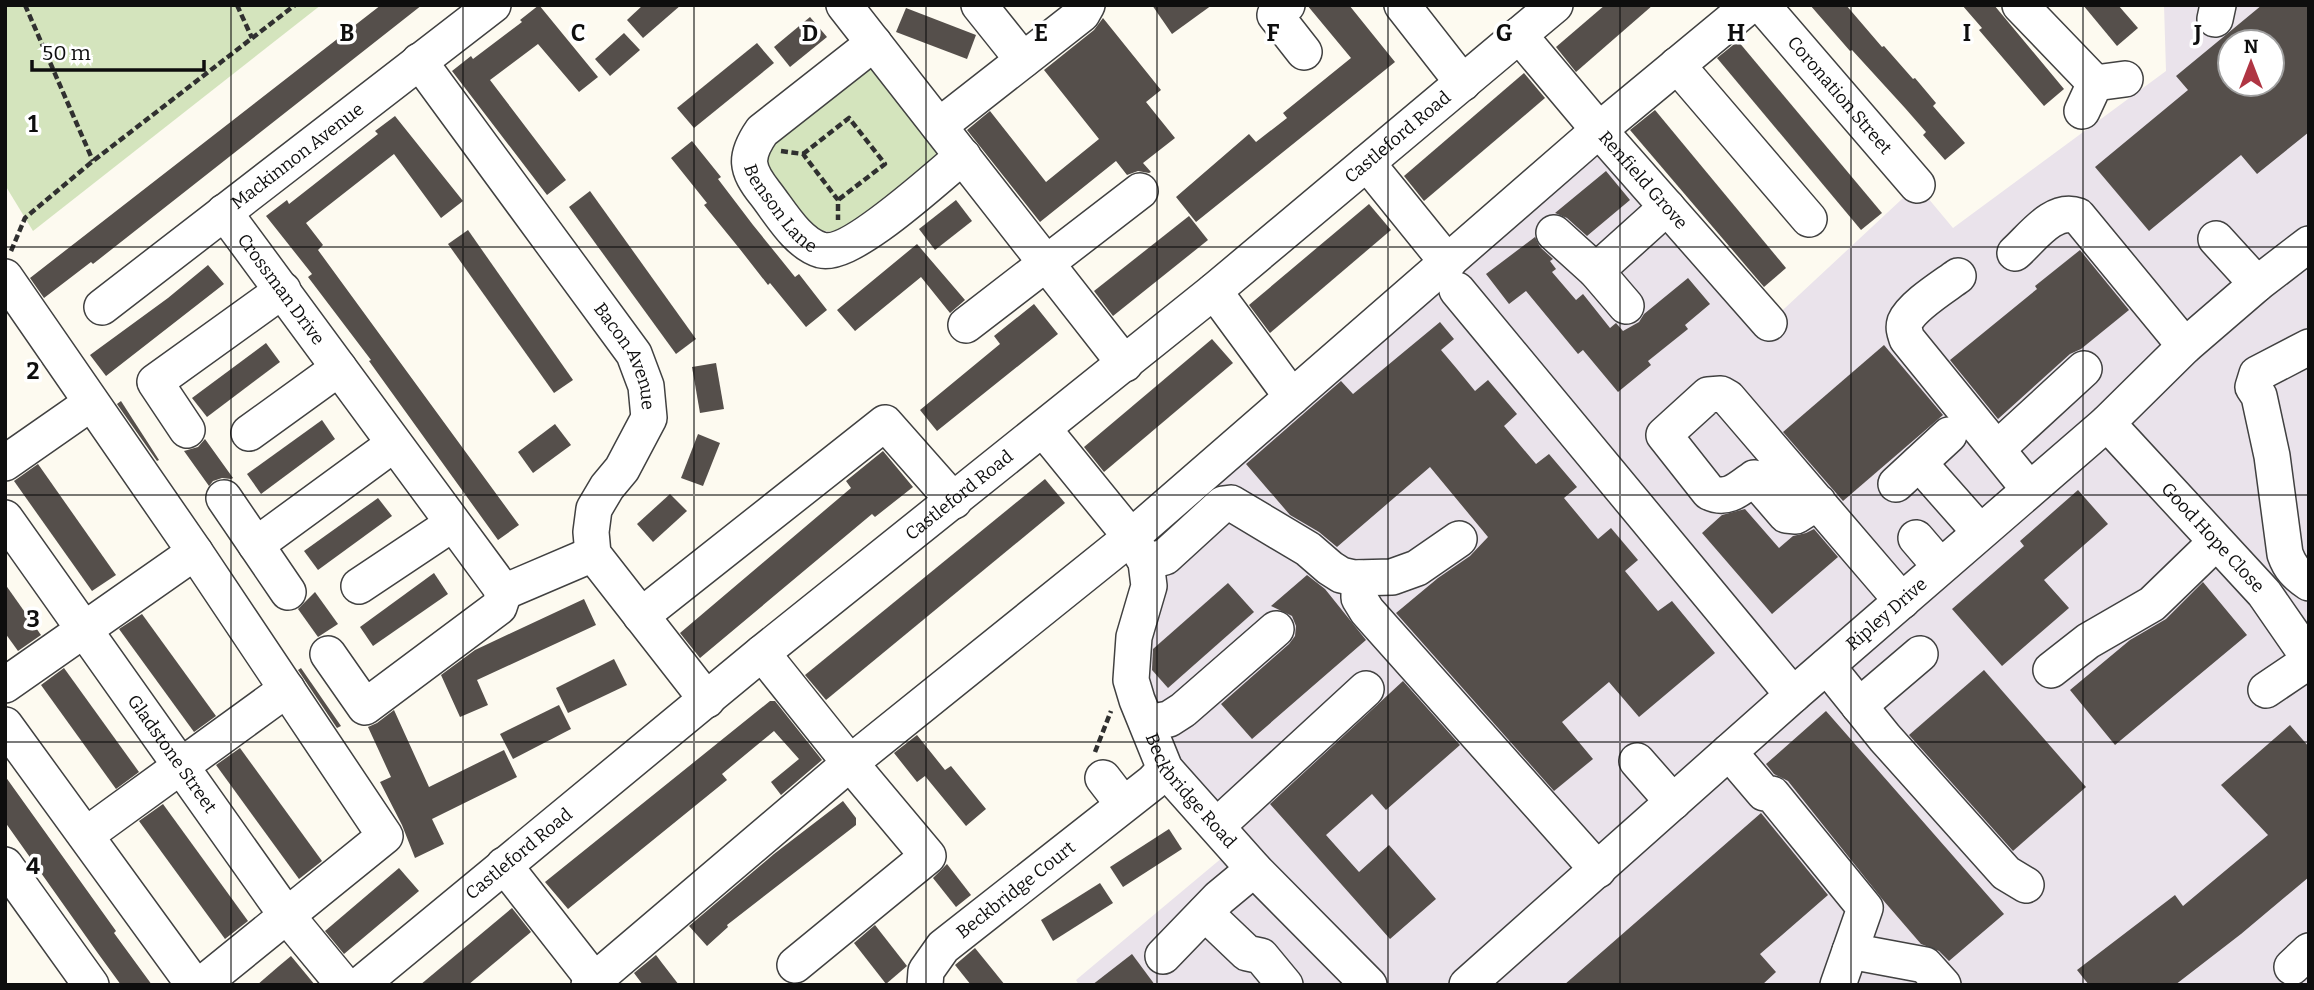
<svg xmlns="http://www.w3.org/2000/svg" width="2314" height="990" viewBox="0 0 2314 990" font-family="Bitter,serif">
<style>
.industrial{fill:#eae3eb;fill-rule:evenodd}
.green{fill:#d4e4bd}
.building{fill:#554f4b;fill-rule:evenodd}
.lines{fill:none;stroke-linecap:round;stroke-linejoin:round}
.minor-casing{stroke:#414141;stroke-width:38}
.path{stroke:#303030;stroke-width:4.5;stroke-dasharray:7 3.5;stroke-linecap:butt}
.minor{stroke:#fff;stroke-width:35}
.grid{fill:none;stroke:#0e0e0e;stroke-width:2;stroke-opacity:0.55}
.labels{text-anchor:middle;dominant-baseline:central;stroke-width:7;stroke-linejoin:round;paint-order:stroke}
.street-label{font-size:18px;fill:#0e0e0e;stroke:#fff}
.grid-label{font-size:23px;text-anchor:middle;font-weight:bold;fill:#0e0e0e;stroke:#fff;stroke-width:7;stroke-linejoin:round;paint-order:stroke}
</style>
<rect width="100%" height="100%" fill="#fdfaf0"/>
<path class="industrial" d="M2164,5h145v980h-1230l-3,-5 159,-133 -70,-78 -31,-132 -3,-100 468,-407 170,193 148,-138 36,43 213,-157zM2230,42h42v42h-42z"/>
<g class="green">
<path d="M5,5h316l-288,226 -28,-46z"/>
<path d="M869,65l75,96 -94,73 -39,-5 -46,-59 3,-25z"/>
</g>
<g class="building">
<path d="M381,5h41l-329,259 -2,-2 -47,36 -14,-20z"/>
<path d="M539,5l59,72 -19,15 -41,-48 -48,36 76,100 -19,15 -95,-124 19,-15 2,3 49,-37 -2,-2z"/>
<path d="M643,5h38l-38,33 -16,-18z"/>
<path d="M1152,5h60l-40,29z"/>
<path d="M1307,5h42l46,57 -199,160 -20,-25 73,-63 7,8 31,-24 -4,-5 68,-55z"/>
<path d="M1605,5h48l-77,67 -20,-25z"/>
<path d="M1810,5h36l36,42 2,-1 29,33 2,-1 21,25 -3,3 32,37 -20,17 -22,-25 3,-3 -21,-24 -53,-58 -2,1z"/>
<path d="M1962,5h32l70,84 -20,17 -65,-76 3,-2z"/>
<path d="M2083,5h35l20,23 -21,18z"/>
<path d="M2262,5h47v127l-52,42 -16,-19 -92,76 -54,-64 93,-77 -12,-14zM2230,42h42v42h-42z"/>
<path d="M906,8l70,27 -9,24 -71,-27z"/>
<path d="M810,17l17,20 -37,30 -16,-20z"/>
<path d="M1103,18l58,72 -15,12 29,36 -32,25 8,9 -2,1 -11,-2 -11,4 -11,-14 -76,61 -73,-92 23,-19 56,71 53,-43 -55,-69 50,-40z"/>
<path d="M624,33l16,17 -30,26 -15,-17z"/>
<path d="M1738,41l144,172 -21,17 -144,-172z"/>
<path d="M757,43l17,20 -80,65 -17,-20z"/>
<path d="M1524,73l21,25 -121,103 -20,-25z"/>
<path d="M1655,110l131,158 -22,19 -134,-157z"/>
<path d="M395,116l68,85 -22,17 -47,-64 -88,69 17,22 -5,5 201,275 -21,15 -129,-179 2,-1 -63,-83 4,-3 -46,-58 21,-16 2,4 23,-18 66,-52 -3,-3z"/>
<path d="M692,141l29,36 -3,2 35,46 42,52 4,-3 28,36 -21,17 -36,-44 -2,2 -29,-37 -35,-43 3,-2 -36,-45z"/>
<path d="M1606,171l24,29 -43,36 -20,-18 -12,-5z"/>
<path d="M590,191l106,148 -20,15 -107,-147z"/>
<path d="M956,200l16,21 -37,29 -16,-21z"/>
<path d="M1369,204l22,26 -121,103 -21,-28z"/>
<path d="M1189,216l19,24 -95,76 -19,-25z"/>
<path d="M468,230l105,150 -19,13 -106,-149z"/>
<path d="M1535,237l5,10 13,12 -3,2 6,8 -4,3 24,28 7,-6 27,34 6,-5 7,8 16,-9 5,-8 44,-36 22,26 -25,21 3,4 -40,32 3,4 -33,27 -35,-42 -5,4 -52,-63 -17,13 -23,-30z"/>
<path d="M917,244l48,56 -15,13 -29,-36 -66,54 -18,-21z"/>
<path d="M2080,250l49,60 -48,39 -11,5 -72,65 -48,-59 87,-71 -2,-3z"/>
<path d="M208,265l16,19 -118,92 -16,-21 78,-57z"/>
<path d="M1034,304l24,30 -121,97 -17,-21 80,-66 -6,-8z"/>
<path d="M1440,322l14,17 -13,11 16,19 18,22 13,-11 29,34 -13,12 32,38 13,-10 28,33 -13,11 34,41 13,-11 27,32 -13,11 33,40 14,-10 43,52 -76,64 -30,-35 -47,40 31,37 -39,32 -158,-178 42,-35 32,-22 18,-19 -58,-70 -93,80 -18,-15 -29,-17 -44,-51 95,-83 12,13z"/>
<path d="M1212,339l21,24 -129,109 -20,-25z"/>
<path d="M266,343l14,19 -73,55 -15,-19z"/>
<path d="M1884,345l59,70 -100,86 -60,-69z"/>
<path d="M716,363l8,46 -24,4 -8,-46z"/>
<path d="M121,401l38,59 -2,1 -40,-57z"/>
<path d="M322,420l13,19 -74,55 -14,-20z"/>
<path d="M555,424l16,21 -38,28 -15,-21z"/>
<path d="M698,434l22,9 -17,43 -22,-8z"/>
<path d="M205,439l28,39 -2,1 -9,-1 -9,3 -4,5 -25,-35 14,-4z"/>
<path d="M883,451l30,36 -38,30 -3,-3 -172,144 -20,-25 171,-145 -5,-7z"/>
<path d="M38,464l78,111 -24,16 -78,-110z"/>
<path d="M1045,479l20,24 -239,197 -21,-25z"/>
<path d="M2078,490l30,34 -64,56 25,28 -67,58 -50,-57 72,-63 -4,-5z"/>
<path d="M670,494l17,17 -34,31 -16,-18z"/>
<path d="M378,498l14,18 -74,54 -14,-19z"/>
<path d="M1745,509l34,39 14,-12 13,-3 8,-4 24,28 -66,57 -70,-81 20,-18z"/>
<path d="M434,573l14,21 -75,52 -13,-19z"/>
<path d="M1307,575l18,14 41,51 -114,99 -31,-35 68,-60 6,-8 1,-10 -4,-10 -21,-10z"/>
<path d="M2203,582l44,53 -132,110 -45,-55 60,-50 36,-21z"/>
<path d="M1228,583l26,29 -86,76 -16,-18 1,-21z"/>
<path d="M5,584l36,51 -23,16 -13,-18z"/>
<path d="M315,592l23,32 -20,13 -20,-28z"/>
<path d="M584,599l12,26 -119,55 11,25 -28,12 -19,-42 34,-25z"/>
<path d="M142,614l74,102 -22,16 -75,-103z"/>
<path d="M614,659l13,26 -59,28 -12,-25z"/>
<path d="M64,668l75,104 -23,17 -75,-104z"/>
<path d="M301,668l40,58 -4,2 -39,-58z"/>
<path d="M1984,670l102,117 -73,64 -104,-116z"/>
<path d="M1403,681l57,64 -74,65 -14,-16 -46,41 33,37 30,-27 47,54 -46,40 -120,-135z"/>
<path d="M770,701h5l47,59 -41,35 -10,-13 28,-23 -25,-28 -52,43 5,6 -159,129 -23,-27z"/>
<path d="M559,705l12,24 -58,30 -13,-25z"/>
<path d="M394,710l35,77 75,-37 13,27 -85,42 12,25 -29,14 -13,-33 -22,-43 11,-5 -23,-50 9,-4z"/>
<path d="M1826,711l178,203 -55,47 -10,-10 -18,-7 -38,-44 -95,-119 -14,-7 -8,-10z"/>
<path d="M2290,725l19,22v130l-68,57 -66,51h-86l-12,-15 98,-75 8,11 85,-71 -47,-50z"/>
<path d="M917,735l28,35 6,-4 35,43 -20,17 -41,-50 -8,6 -23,-29z"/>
<path d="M240,748l82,113 -23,18 -83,-114z"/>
<path d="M5,776l111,155 -2,2 38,52h-31l-24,-33 -92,-130z"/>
<path d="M843,801l13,17v7l-129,100 1,2 -21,19 -18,-20 85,-72z"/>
<path d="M163,804l85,117 -23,18 -86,-118z"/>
<path d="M1761,813l67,82 -68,59 16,18 -14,13h-198z"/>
<path d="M1169,829l13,20 -59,38 -13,-20z"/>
<path d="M947,864l24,31 -15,12 -23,-29z"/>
<path d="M399,868l20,23 -75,63 -19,-23z"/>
<path d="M1100,883l13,20 -60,38 -12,-21z"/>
<path d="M512,908l19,24 -63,53h-48z"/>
<path d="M875,925l32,41 -21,18 -32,-41z"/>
<path d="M975,948l13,16 17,21h-34l-16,-20z"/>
<path d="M1132,954l23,31h-63z"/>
<path d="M656,955l6,8 17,22h-36l-9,-12z"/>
<path d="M291,956l24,29h-58l22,-19z"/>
</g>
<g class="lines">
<g class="minor-casing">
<g id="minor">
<path d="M844,5l281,359"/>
<path d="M979,5l44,55"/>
<path d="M1287,5l-12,10 29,37"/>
<path d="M1402,5l61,78"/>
<path id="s1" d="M1762,5l155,180"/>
<path d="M2020,5l75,78"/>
<path d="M2215,19l3,-14"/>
<path id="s2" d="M1519,35l80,95 170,193"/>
<path id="s3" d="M874,43l-112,88c-18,26 -16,38 3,62 15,19 32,50 56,57 30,8 117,-74 142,-94"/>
<path id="s4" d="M419,61l215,293 12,32 3,32 -27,51 -15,18 -13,22 -3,23 2,22 114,146"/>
<path d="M1677,65l132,154"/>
<path d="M2082,111l13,-28 30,-4"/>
<path d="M939,126l143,-112 5,-9"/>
<path d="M1367,163l81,100"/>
<path id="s5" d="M224,212l280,380 89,-38"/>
<path d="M1554,233l42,38 30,35"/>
<path d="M2216,239l41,45"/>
<path d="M2015,253c17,-15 38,-46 63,-37l107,130"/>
<path d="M1596,271l71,-64"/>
<path d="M1958,276c-15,11 -46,30 -53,46 -2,6 0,11 2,17l122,150"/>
<path d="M5,277l190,275 190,284 -184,149"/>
<path d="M1457,290l336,405"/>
<path d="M1214,291l78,106"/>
<path id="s6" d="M102,307l391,-302"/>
<path d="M966,325l174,-134"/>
<path d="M2309,347l-52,27 -4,13 6,9 13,60 13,98c5,14 11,20 24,29"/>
<path id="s7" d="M2107,423l157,170 45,65"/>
<path d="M187,430l-32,-48 128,-92"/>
<path id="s8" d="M1044,430l87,107 15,25 3,24 -15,51 -3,43 6,20 28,69 89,100 115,116"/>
<path d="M249,433l90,-65"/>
<path d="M1997,449l87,-80"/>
<path d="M5,463l86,-60"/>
<path d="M1919,463l61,69"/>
<path d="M1896,484l53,-49"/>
<path d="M224,498l64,94"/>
<path d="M1818,502l-22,14 -10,-1 -32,-37c-15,11 -27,23 -45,14l-45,-57 44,-40 13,-1 7,4 174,203"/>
<path id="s9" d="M5,518l282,398 57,69"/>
<path d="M1916,538l24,28"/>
<path d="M256,545l138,-101"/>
<path d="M1146,562l19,-5 58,-53 8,-1 77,46 22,19 11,7 13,3 38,-1 25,-9 42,-29"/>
<path d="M1359,578v20l8,13 231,259"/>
<path d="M359,586l93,-62"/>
<path d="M641,616l244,-193 69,78"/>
<path d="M762,653l88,110 78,93 -133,109"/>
<path d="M328,654l37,53 134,-100 5,-15"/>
<path d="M1827,666l58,72 121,135 20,12"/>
<path d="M2051,670l37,-29 64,-37 63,-61"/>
<path d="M5,685l190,-133"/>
<path d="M2266,690l43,-29"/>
<path d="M1859,706l61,-52"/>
<path d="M1147,723l22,-4 14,-9 93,-81"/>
<path d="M5,725l189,260"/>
<path d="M1729,752l35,41 8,1 93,114 -27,77"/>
<path d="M1637,761l36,41"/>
<path d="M1103,778l20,26"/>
<path d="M1217,826l149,-137"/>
<path d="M86,835l201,-146"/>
<path d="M5,865l86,120"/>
<path d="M504,865l94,120"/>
<path d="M1205,913l42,40 14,3 24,29"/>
<path d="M1850,951l75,14 18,20"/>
<path d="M1163,956l56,-58 35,-29"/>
<path d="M2292,967l17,-16"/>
<path id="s10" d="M360,985l402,-332 452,-362 341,-286"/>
<path d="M589,985l261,-222 281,-226 468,-407 151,-125"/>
<path id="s11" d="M925,985l1,-14 17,-24 210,-165 12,-13"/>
<path id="s12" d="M1467,985l326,-290 314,-272 78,-77 72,-62 52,-40"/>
</g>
</g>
<g class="path">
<path d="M25,5l68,156"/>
<path d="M237,5l15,33"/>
<path d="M781,151l22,3 35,46v20"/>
<path d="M803,154l46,-36 36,46 -47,36"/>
<path d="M11,251l14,-33 68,-57 202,-156"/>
<path d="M1095,752l16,-41"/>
</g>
<use href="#minor" class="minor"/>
</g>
<path class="grid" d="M231,5v980M463,5v980M694,5v980M926,5v980M1157,5v980M1388,5v980M1620,5v980M1851,5v980M2083,5v980M5,247h2304M5,495h2304M5,742h2304"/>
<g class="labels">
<g class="street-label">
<text stroke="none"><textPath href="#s1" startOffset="119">Coronation Street</textPath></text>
<text stroke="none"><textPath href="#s10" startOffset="1340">Castleford Road</textPath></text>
<text stroke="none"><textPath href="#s6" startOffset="247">Mackinnon Avenue</textPath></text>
<text stroke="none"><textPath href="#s2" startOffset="191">Renfield Grove</textPath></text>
<text stroke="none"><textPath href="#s3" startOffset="233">Benson Lane</textPath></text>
<text stroke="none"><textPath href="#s5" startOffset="96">Crossman Drive</textPath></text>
<text stroke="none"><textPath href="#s4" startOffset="362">Bacon Avenue</textPath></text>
<text stroke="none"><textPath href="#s10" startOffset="774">Castleford Road</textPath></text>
<text stroke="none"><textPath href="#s7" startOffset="156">Good Hope Close</textPath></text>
<text stroke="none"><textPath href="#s12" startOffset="560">Ripley Drive</textPath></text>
<text stroke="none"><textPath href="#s9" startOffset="289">Gladstone Street</textPath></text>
<text stroke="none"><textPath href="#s8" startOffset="415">Beckbridge Road</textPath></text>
<text stroke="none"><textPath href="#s10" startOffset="206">Castleford Road</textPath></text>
<text stroke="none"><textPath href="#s11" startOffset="136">Beckbridge Court</textPath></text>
</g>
</g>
<g class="grid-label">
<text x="347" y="41">B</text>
<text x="578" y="41">C</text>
<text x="810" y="41">D</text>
<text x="1041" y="41">E</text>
<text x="1273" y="41">F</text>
<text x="1504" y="41">G</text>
<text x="1736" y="41">H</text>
<text x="1967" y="41">I</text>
<text x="2198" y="41">J</text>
<text x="33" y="132">1</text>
<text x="33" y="379">2</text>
<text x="33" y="627">3</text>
<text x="33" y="874">4</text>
</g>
<rect width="2314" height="990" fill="none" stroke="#0e0e0e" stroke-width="14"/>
<g transform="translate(2251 63)"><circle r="33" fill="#ffffff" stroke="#9f9f9f" stroke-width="2"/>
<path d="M0-5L12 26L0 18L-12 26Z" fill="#af3543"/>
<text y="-10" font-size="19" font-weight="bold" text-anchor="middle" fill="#0e0e0e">N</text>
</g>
<path d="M32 60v10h172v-10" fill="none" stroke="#0e0e0e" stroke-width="3.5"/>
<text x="42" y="60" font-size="21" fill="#0e0e0e" stroke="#ffffff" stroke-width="5" paint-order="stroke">50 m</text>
</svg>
